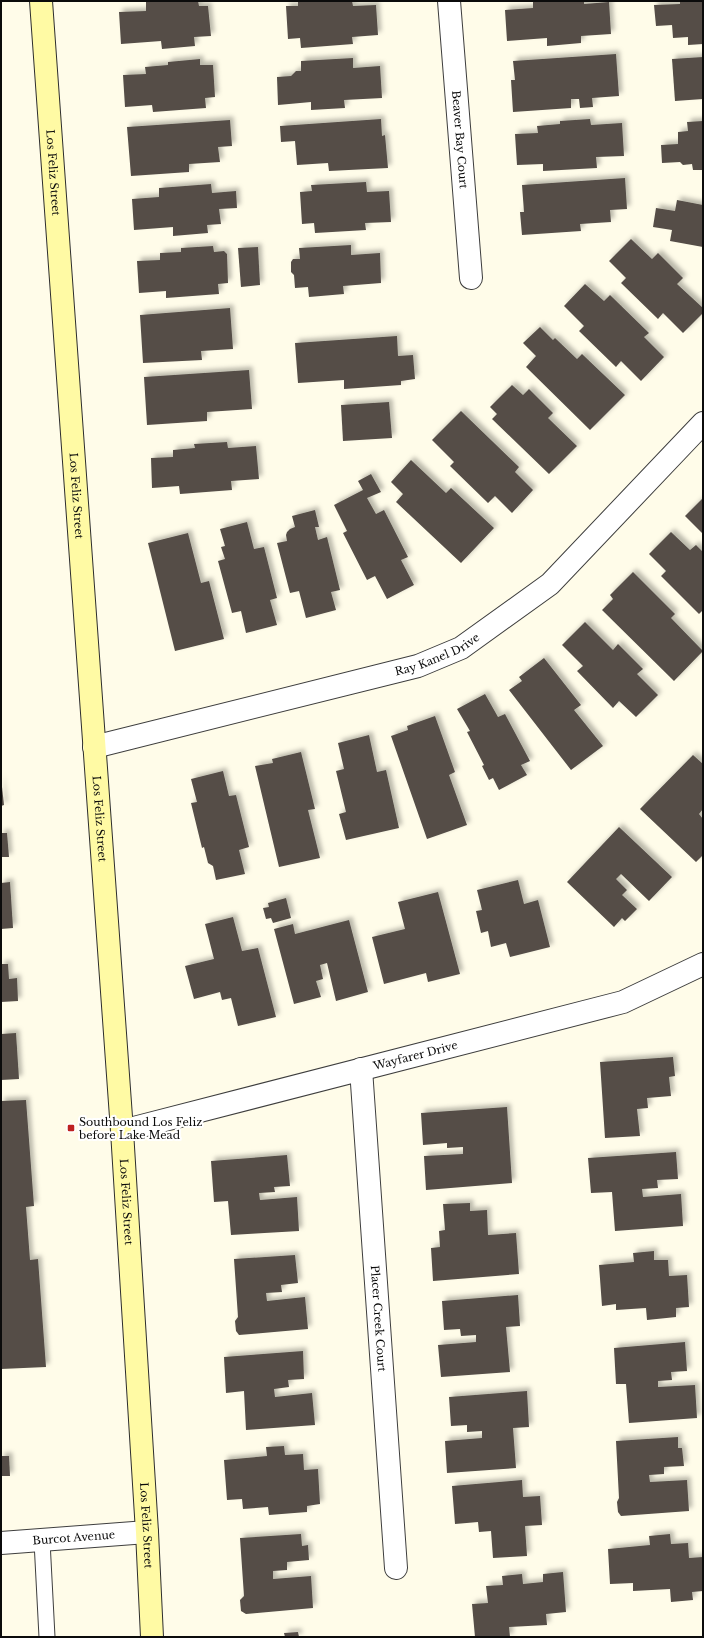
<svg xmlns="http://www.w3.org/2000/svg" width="704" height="1638" viewBox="0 0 704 1638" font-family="'Libre Baskerville',serif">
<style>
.building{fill:#544d47;filter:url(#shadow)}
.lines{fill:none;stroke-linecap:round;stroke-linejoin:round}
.lane-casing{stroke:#3e3e3e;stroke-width:17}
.street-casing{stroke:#3e3e3e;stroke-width:24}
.secondary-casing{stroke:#2d2d2d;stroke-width:24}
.lane{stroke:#fff;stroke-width:15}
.street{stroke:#fff;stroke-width:22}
.secondary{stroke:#fffaa4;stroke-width:22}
.poi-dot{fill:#be2120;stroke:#fff;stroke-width:1.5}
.labels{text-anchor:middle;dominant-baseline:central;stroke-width:4;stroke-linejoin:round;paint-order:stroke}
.street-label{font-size:11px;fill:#0b0b0b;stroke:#fff}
.poi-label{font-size:11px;fill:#0b0b0b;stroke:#fff;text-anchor:start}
</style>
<defs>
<filter id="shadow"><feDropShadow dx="3.5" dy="-3.5" stdDeviation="2" flood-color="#0004"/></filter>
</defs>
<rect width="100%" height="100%" fill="#fffce9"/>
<g class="building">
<path d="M198,1l1,5h9l3,30 -17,1 1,9 -33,3 -1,-8 -40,3 -2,-32 27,-1v-9z"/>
<path d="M298,1h54l1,5 23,-1 2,30 -26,2 1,7 -52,4 -1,-10 -12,1 -2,-33h12z"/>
<path d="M533,1h51v3l25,-2 2,32 -30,2v7l-34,3v-8l-40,3 -2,-31 28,-2z"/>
<path d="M680,1h23v43l-15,1v-8l-15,1 -1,-13 -16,1 -2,-21 26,-1z"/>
<path d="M616,54l3,42 -27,2 1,9 -13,1 -1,-9h-8v9l-58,4 -2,-32h4l-2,-19z"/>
<path d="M703,57v42l-28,2 -3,-42z"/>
<path d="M353,58v10l27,-2 2,32 -38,2 1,8 -34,2v-8l-33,3 -1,-28 14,-1 5,-5h5v-10z"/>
<path d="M200,59v6h13l2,32 -10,1 1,10 -53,4 -1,-7 -27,2 -2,-32 23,-1 -1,-7 23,-2v-3z"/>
<path d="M381,119l1,17 3,-1 3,33 -59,3 -1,-8 -31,2 -2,-24 -14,1 -1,-16z"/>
<path d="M590,119l1,6 31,-2 2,33 -28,1 1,11 -54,3v-7l-26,1 -2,-31 23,-1 -1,-7 23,-2v-3z"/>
<path d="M230,120l2,26 -14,1 2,15 -31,2v8l-58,4 -4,-49z"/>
<path d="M703,121v49h-10l-1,-6 -9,1 -3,-3 -18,1 -1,-18 17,-1v-12l10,-1 -1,-9z"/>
<path d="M625,178l2,31 -17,1 1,12 -31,2 1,7 -59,4 -2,-23h4l-2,-27z"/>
<path d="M366,182l1,10 22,-1 2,31 -26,1 1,7 -51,3 -1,-10 -12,1 -2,-32 12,-1 -1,-6z"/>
<path d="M211,184l1,9 24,-2 1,17 -18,1 2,15 -14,1 1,8 -35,3v-9l-39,3 -2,-31 27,-2v-9z"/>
<path d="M677,200l26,5v42l-33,-6 2,-11 -19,-3 3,-19 19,3z"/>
<path d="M631,239l21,20 6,-6 25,25 -6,6 26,24v5l-20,20 -20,-20 -5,6 -37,-36 5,-5 -17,-17z"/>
<path d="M351,245v10l29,-2 1,30 -38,3 1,8 -35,3 -1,-10 -13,1 -1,-13 -3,-3v-10l2,-3h7l-1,-11z"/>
<path d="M213,246l1,6 10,-1 3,3 1,29 -10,1 1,10 -53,4v-7l-27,2 -2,-32 23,-1v-7l21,-1v-4z"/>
<path d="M258,247l2,38 -19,2 -3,-39z"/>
<path d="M585,284l19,17 6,-6 39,38 -5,4 20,20 -23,24 -20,-20 -5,6 -37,-36 5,-5 -20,-20z"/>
<path d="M230,308l3,41 -32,2 1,9 -59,3 -3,-48z"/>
<path d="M540,327l13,13 2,-2 22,21 5,-5 43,41 -35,35 -64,-63 10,-11 -13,-13z"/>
<path d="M397,336l1,20 15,-1 2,24 -14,2v4l-57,4v-9l-46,3 -3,-40z"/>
<path d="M249,370l3,39 -45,3v9l-60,4 -3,-48z"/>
<path d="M512,385l11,10 6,-6 24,24 -5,5 29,28 -28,28 -57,-55 5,-5 -7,-7z"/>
<path d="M389,402l3,36 -49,3 -2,-36z"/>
<path d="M461,411l58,56 -4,5 18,18 -21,23 -17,-17 -7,7 -38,-37 4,-4 -22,-22z"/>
<path d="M227,442l1,6 28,-2 3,33 -28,2 1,9 -52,4 -1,-8 -27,2 -1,-30 22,-1v-7l22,-2 -1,-4z"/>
<path d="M411,460l35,33 5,-5 43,40 -33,35 -65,-61 7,-8 -12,-12z"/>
<path d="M371,474l10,18 -14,6 9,16 8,-4 24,47 -7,3 13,25 -27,14 -12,-23 -8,4 -24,-47 4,-2 -13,-26 29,-15 -5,-9z"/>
<path d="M703,498v36l-18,-18z"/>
<path d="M315,510l4,17h-4l3,13 9,-3 13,53 -9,2 5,18 -30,8 -7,-27 -9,2 -13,-50 10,-2 -1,-6 1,-3 3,-3 5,-2 -3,-11z"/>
<path d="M247,522l7,27 10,-2 13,51 -7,2 7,25 -31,8 -5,-22 -9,2 -14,-52 7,-2 -4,-12 4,-1 -5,-17z"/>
<path d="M671,532l19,18 6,-5 7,7v58l-4,4 -38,-38 5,-5 -17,-17z"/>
<path d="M188,533l13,50 8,-2 15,58 -49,12 -27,-108z"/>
<path d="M633,572l42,42 -4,4 32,33 -29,30 -72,-71 11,-11 -3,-4z"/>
<path d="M585,622l28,28 5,-6 25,25 -6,5 21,21 -22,22 -17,-16 -6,7 -36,-37 6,-5 -21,-21z"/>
<path d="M544,658l37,47 -7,5 29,36 -32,24 -62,-80 13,-9 -3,-4z"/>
<path d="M485,694l13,23 7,-3 25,47 -9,4 6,10 -28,15 -6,-12 -4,2 -7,-14 2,-1 -17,-33 3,-1 -13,-22z"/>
<path d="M435,716l20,56 -6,3 18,50 -40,14 -36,-103 17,-6 -1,-4z"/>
<path d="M369,735l8,37 9,-2 13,58 -53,12 -7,-26 7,-2 -10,-41 8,-2 -6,-26z"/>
<path d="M301,752l14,57 -7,1 12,48 -41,9 -24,-101 18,-3 -1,-4z"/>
<path d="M693,755l10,9v45l-4,5 4,5v36l-7,7 -56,-53z"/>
<path d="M223,771l6,25 7,-1 13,52 -10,3 6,24 -29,6 -3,-14 -5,-3 -4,-16 -2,1 -11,-45 6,-1 -6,-23z"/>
<path d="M1,778l3,27 -3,1z"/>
<path d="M619,827l53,50 -23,24 -28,-27 -5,5 11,11 -5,5 15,14 -12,12 -3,-3 -8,9 -47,-45z"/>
<path d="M1,833h6l2,24h-8z"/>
<path d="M518,880l6,24 14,-4 12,47 -40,10 -4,-14 -15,4 -3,-16 -7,2 -5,-22 6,-1 -5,-20z"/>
<path d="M10,882l3,46 -12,1v-46z"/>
<path d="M438,892l22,82 -32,8 -2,-9 -42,11 -12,-47 33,-8 -7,-27z"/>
<path d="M286,898l5,20 -18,5 -2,-5 -5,1 -3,-11 6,-1 -1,-4z"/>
<path d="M233,917l9,34 16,-3 18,69 -38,9 -7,-28 -9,2 -2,-8 -26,7 -9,-33 29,-7 -9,-35z"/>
<path d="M349,920l19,72 -32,9 -9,-38 -7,2 3,14 -7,2 5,16 -27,7 -20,-75 19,-5 2,10z"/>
<path d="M1,964h7l1,15 8,-1 1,23 -17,1z"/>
<path d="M16,1033l3,46 -18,1v-46z"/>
<path d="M673,1057l2,19 -6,1 2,19 -24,2 1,10 -11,1 3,27 -35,2 -5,-76z"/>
<path d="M26,1100l8,106 -8,1 4,53 8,-1 8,108 -45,2v-268z"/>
<path d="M507,1107l5,76 -86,7 -2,-34 39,-2v-7l-16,1v-5l-24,2 -2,-32z"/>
<path d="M676,1152l2,27 -21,1 1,8 -16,1 1,8 38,-3 2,32 -68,5 -3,-39 -21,1 -3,-35z"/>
<path d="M287,1155l3,31 -16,1 1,5 -16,1 1,7 37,-3 2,34 -68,4 -3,-34 -14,1 -3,-41z"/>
<path d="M470,1203v8l17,-1 1,25 28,-2 3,41 -86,7 -2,-33 9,-1 -1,-16 6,-1 -2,-26z"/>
<path d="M654,1251v9h14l1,16 18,-1 2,32 -13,1v9l-29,3 -1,-12 -30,2v-6l-14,2 -3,-41 35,-3 -1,-9z"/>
<path d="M295,1255l3,28 -17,2 1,7 -16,1 1,8 38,-4 3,32 -69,6 -3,-4 -1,-10 3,-4 -4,-58z"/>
<path d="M518,1295l2,31 -14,1 4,45 -69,5 -3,-32 38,-3v-7l-15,1 -1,-7 -16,1 -2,-29z"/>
<path d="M685,1342l2,29 -16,1 1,8 -14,1v6l37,-2 2,33 -68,5 -3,-39h-10l-2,-36z"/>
<path d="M303,1351l1,28 -16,1 1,7 -15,2 1,8 37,-4 3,32 -69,5 -2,-39 -18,2 -2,-36z"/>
<path d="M527,1391l2,36 -16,1 3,40 -69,5 -2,-32 37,-3v-7l-15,1v-7l-16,1 -2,-29z"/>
<path d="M678,1437v11h4l2,18 -20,1v7l-15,1 1,7 37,-2 2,31 -68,5 -3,-4 -1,-10 2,-4 -3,-57z"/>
<path d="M284,1446l1,9 18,-1 1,16 14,-1 2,35 -13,2v6l-38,3 -1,-8 -25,2 -1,-10 -15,1 -3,-40 43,-4 -1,-9z"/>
<path d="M1,1456h8l1,20h-9z"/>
<path d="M522,1480l1,17 17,-1 2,29 -17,1 2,30 -34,2 -2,-27 -12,1 -1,-10 -23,2 -3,-38z"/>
<path d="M301,1534l1,12 6,-1 1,15 -22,2v8l-14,1v8l38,-3 2,32 -67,6 -5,-3 -1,-11 4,-4 -4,-58z"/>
<path d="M670,1534l1,10 17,-1 1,15 14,-1v34l-11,1 1,8 -22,2 -1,-13 -37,2v-8l-23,1 -2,-35 42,-4 -1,-9z"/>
<path d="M563,1572l3,40 -20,2 1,11 -38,2 1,10h-35l-3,-33 16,-1 -2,-17 17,-1 -1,-9 20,-2 1,10 20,-2v-8z"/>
<path d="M298,1632l1,5h-14l-1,-4z"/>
</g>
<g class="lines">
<g class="lane-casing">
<path id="lane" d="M42,1541l5,96"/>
</g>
<g class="street-casing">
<g id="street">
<path id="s1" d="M449,1l22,277"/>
<path id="s2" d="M94,747l324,-81 43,-18 89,-64 153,-161"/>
<path id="s3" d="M361,1069l35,499"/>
<path id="s4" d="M122,1131l501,-129 80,-38"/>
<path id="s5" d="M1,1543l146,-11"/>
</g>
</g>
<g class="secondary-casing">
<g id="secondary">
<path id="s6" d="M41,1l81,1130 25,401 5,105"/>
</g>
</g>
<use href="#lane" class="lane"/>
<use href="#street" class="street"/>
<use href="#secondary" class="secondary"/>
</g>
<rect class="poi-dot" x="67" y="1124" width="8" height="8" rx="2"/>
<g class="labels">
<g class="street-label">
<text stroke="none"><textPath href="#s1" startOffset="139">Beaver Bay Court</textPath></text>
<text stroke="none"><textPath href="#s6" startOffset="172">Los Feliz Street</textPath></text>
<text stroke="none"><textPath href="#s6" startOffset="496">Los Feliz Street</textPath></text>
<text stroke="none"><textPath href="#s2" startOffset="356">Ray Kanel Drive</textPath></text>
<text stroke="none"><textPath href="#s6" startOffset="820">Los Feliz Street</textPath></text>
<text stroke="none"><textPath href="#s4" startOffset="303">Wayfarer Drive</textPath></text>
<text stroke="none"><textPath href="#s6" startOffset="1204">Los Feliz Street</textPath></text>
<text stroke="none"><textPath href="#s3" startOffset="250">Placer Creek Court</textPath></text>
<text stroke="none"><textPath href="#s6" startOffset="1528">Los Feliz Street</textPath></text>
<text stroke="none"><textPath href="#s5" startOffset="73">Burcot Avenue</textPath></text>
</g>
<g class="poi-label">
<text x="79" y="1122">Southbound Los Feliz<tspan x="79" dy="13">before Lake Mead</tspan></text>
</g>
</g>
<rect width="704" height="1638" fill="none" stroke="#0b0b0b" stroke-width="4"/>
</svg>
